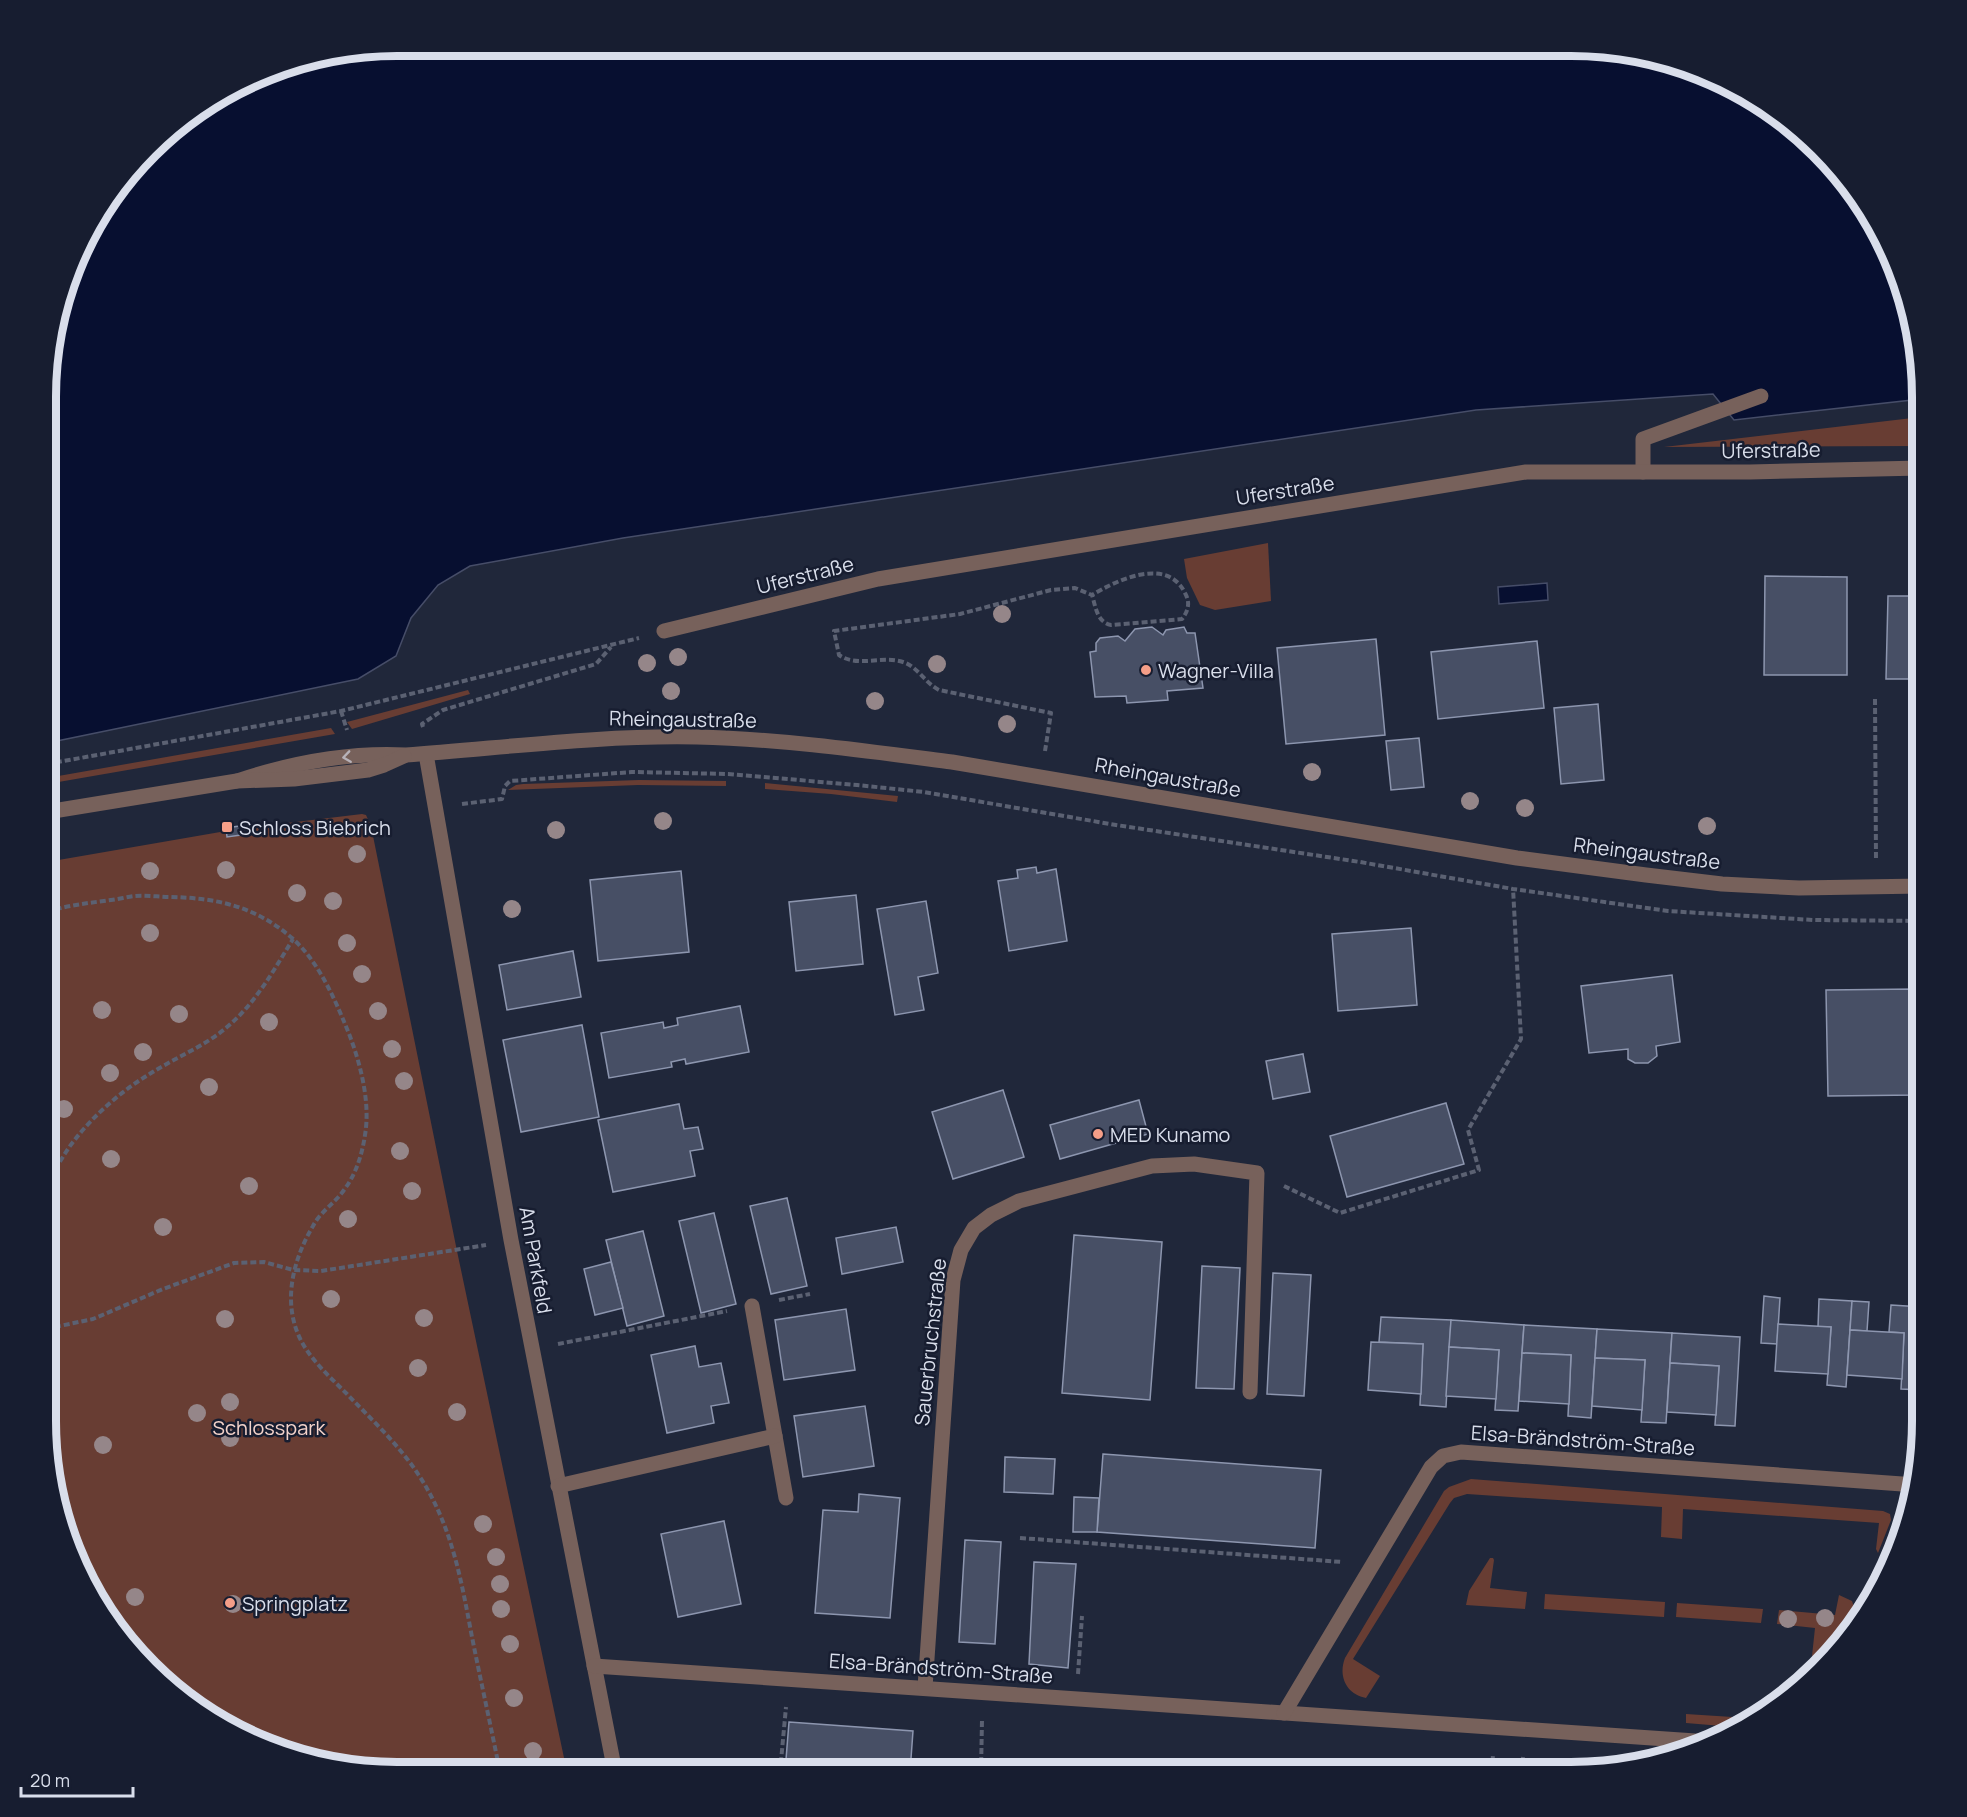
<svg xmlns="http://www.w3.org/2000/svg" width="1967" height="1817" viewBox="0 0 1967 1817" font-family="Manrope,sans-serif">
<style>
.green{fill:#683d33}
.water{fill:#070f30;stroke:#464d68;stroke-width:1.5}
.building{fill:#474f65;stroke:#8d96af;stroke-width:1.5}
.lines{fill:none;stroke-linecap:round;stroke-linejoin:round}
.path{stroke:#5b6172;stroke-width:4;stroke-dasharray:6 3;stroke-linecap:butt}
.minor{stroke:#77615b;stroke-width:15}
.tree{fill:#958689}
.oneway{stroke:#b7b2b9}
.poi-dot{fill:#f49e88;stroke:#171d30;stroke-width:2}
.labels{text-anchor:middle;dominant-baseline:central;stroke-width:5;stroke-linejoin:round;paint-order:stroke}
.street-label{font-size:20px;fill:#d9deeb;stroke:#171d30}
.poi-label{font-size:20px;fill:#d9deeb;stroke:#171d30;text-anchor:start}
.park-label{font-size:20px;fill:#f4d3ca;stroke:#171d30}
.rim{fill:none;stroke:#d9deeb;stroke-width:8}
</style>
<rect width="100%" height="100%" fill="#20273a"/>
<g class="green">
<path d="M1921,417v29l-257,1z"/>
<path d="M1268,543l3,58 -56,9 -15,-5 -13,-27 -3,-19z"/>
<path d="M468,690l2,4 -118,35 -5,-7z"/>
<path d="M331,728l4,6 -288,50v-6z"/>
<path d="M639,780l87,1v5l-88,-1 -130,5 8,-5 7,-1z"/>
<path d="M765,783l133,13 -1,6 -66,-8 -66,-5z"/>
<path d="M362,814l4,1 5,11 86,425 110,521h-171l-68,-7 -87,-29 -109,-84 -60,-97 -26,-112 1,-581 179,-31 1,6 28,-4 -1,-6z"/>
<path d="M1471,1479l412,32 7,3 1,6 -13,33 -2,-4 3,-26 -196,-14 -1,30 -21,-2 1,-30 -195,-13 -13,4 -4,5 -97,156 27,17 -14,22c-20,-4 -28,-22 -21,-40l99,-167 5,-4z"/>
<path d="M1490,1558h3l1,2 -4,28 37,4 -2,17 -59,-4 3,-14z"/>
<path d="M1545,1594l120,8 -1,15 -120,-8z"/>
<path d="M1839,1595l13,6 2,6 -2,5 -38,46 -2,-2 3,-28 -38,-4 2,-14 56,5z"/>
<path d="M1677,1603l86,6 -2,14 -85,-6z"/>
<path d="M1686,1714l62,4 -14,9 -48,-4z"/>
</g>
<g class="water">
<path d="M397,45l1197,1 132,35 109,84 60,97 26,111v26l-187,21 -21,-26 -237,16 -853,128 -153,28 -32,19 -27,33 -15,38 -38,23 -311,64 1,-393 44,-129 73,-89 118,-68z"/>
<path d="M1547,583l1,17 -49,4 -1,-17z"/>
</g>
<g class="building">
<path d="M1765,576l82,1v98h-83z"/>
<path d="M1888,596h33v83h-35z"/>
<path d="M1152,627l11,8 3,-5 18,-3 3,6h8l8,55 -36,3 1,9 -41,3 -1,-7 -31,1 -5,-45 6,-1v-8l4,-5 18,-2 7,5 10,-12z"/>
<path d="M1376,639l9,96 -99,9 -9,-96z"/>
<path d="M1537,641l7,67 -106,11 -7,-67z"/>
<path d="M1598,704l6,76 -43,4 -7,-76z"/>
<path d="M1419,738l5,49 -33,3 -5,-49z"/>
<path d="M253,824l2,9 -28,4 -1,-9z"/>
<path d="M1036,867l1,6 19,-4 11,72 -58,10 -11,-70 20,-3 -1,-8z"/>
<path d="M681,871l8,81 -91,9 -8,-81z"/>
<path d="M856,895l7,69 -67,7 -7,-69z"/>
<path d="M926,901l12,72 -20,4 6,33 -29,5 -18,-106z"/>
<path d="M1411,928l6,77 -79,6 -6,-77z"/>
<path d="M573,951l8,46 -74,13 -8,-45z"/>
<path d="M1672,975l8,67 -24,4 1,10 -9,7h-13l-7,-4v-10l-39,4 -8,-67z"/>
<path d="M1915,989l2,106 -89,1 -2,-106z"/>
<path d="M740,1006l9,46 -63,12 -1,-5 -14,3 1,5 -63,11 -8,-45 62,-11 1,6 14,-3 -1,-7z"/>
<path d="M582,1025l17,92 -78,15 -18,-92z"/>
<path d="M1303,1054l7,38 -37,7 -7,-38z"/>
<path d="M1003,1090l21,67 -71,22 -21,-67z"/>
<path d="M1139,1100l9,34 -88,25 -10,-34z"/>
<path d="M1446,1103l18,61 -117,33 -17,-61z"/>
<path d="M679,1104l5,25 14,-2 5,22 -13,2 5,25 -82,16 -15,-72z"/>
<path d="M787,1198l20,88 -36,8 -21,-88z"/>
<path d="M714,1213l22,91 -35,9 -22,-92z"/>
<path d="M896,1227l7,35 -61,12 -6,-36z"/>
<path d="M643,1231l21,85 -37,10 -21,-86z"/>
<path d="M1074,1235l88,7 -12,158 -88,-7z"/>
<path d="M611,1262l12,46 -28,7 -11,-46z"/>
<path d="M1202,1266l38,2 -6,121 -38,-1z"/>
<path d="M1273,1273l38,2 -7,121 -37,-2z"/>
<path d="M1764,1296l16,2 -3,46 -16,-1z"/>
<path d="M1819,1299l33,2 -6,86 -19,-2 4,-58h-13z"/>
<path d="M1852,1301l17,1 -2,29 -17,-1z"/>
<path d="M1891,1305l31,2v83l-21,-1 3,-56 -15,-1z"/>
<path d="M846,1309l9,61 -71,10 -9,-60z"/>
<path d="M1381,1317l70,3 -5,87 -26,-2 3,-61 -44,-2z"/>
<path d="M1451,1320l73,5 -6,86 -23,-1 4,-60 -50,-3z"/>
<path d="M1778,1324l53,3 -3,47 -53,-3z"/>
<path d="M1524,1325l73,4 -6,89 -23,-2 3,-61 -49,-2z"/>
<path d="M1597,1329l75,4 -6,90 -25,-1 4,-62 -50,-2z"/>
<path d="M1850,1330l54,3 -2,46 -55,-4z"/>
<path d="M1672,1333l68,4 -5,89 -20,-1 4,-59 -49,-3z"/>
<path d="M1371,1342l52,2 -2,50 -53,-4z"/>
<path d="M695,1346l4,21 22,-4 8,40 -18,3 3,17 -47,10 -16,-78z"/>
<path d="M1449,1347l50,3 -3,49 -50,-3z"/>
<path d="M1522,1353l49,2 -2,49 -50,-3z"/>
<path d="M1595,1358l50,2 -3,50 -50,-4z"/>
<path d="M1670,1363l49,3 -3,49 -49,-3z"/>
<path d="M865,1406l9,60 -71,11 -9,-61z"/>
<path d="M1103,1454l218,16 -6,78 -218,-16z"/>
<path d="M1005,1457l50,2 -2,35 -49,-2z"/>
<path d="M859,1494l41,4 -10,120 -75,-5 8,-103 35,2z"/>
<path d="M1074,1497l25,1 -2,34h-24z"/>
<path d="M724,1521l17,83 -63,13 -17,-83z"/>
<path d="M965,1540l36,2 -6,102 -36,-2z"/>
<path d="M1034,1562l42,2 -8,104 -39,-4z"/>
<path d="M789,1722l124,9 -3,41h-125z"/>
</g>
<g class="lines">
<g class="path">
<path d="M1875,699l1,160"/>
<path d="M341,711l6,19"/>
<path d="M423,727l-1,-3 21,-14 153,-46 15,-17"/>
<path d="M1045,751l6,-38 -112,-23c-14,-7 -21,-23 -36,-28 -21,-7 -45,6 -64,-7l-5,-24 126,-17 91,-24 24,-2 17,7c25,-15 75,-39 93,-2 5,9 4,17 -3,26l-71,6c-14,-3 -15,-17 -19,-30"/>
<path d="M47,764l294,-53 298,-73"/>
<path d="M462,804l40,-5 3,-13 5,-5 122,-9 96,2 129,11 67,7 192,33 244,37 153,27 155,22 145,9 109,1"/>
<path d="M47,912c21,-7 42,-9 64,-12 8,-1 16,-3 24,-4 12,-1 24,1 36,1 47,1 85,10 121,41 25,22 41,57 53,86 14,33 26,76 20,111 -3,20 -9,39 -21,55 -9,13 -24,22 -31,36 -19,32 -30,72 -15,108 10,24 31,42 49,60 24,25 52,51 71,80 34,51 43,105 54,163 9,45 19,90 28,135"/>
<path d="M46,1185c9,-14 17,-30 27,-43 20,-26 47,-50 75,-67 26,-17 56,-28 79,-48 28,-23 47,-57 66,-88"/>
<path d="M1284,1186l56,27 139,-43 -11,-40 53,-91 -8,-151"/>
<path d="M779,1300l31,-6"/>
<path d="M46,1326l9,1 38,-8 70,-30 71,-26 30,-1 29,8 28,1 165,-26"/>
<path d="M558,1344l169,-33"/>
<path d="M1020,1538l322,24"/>
<path d="M1078,1674l4,-58"/>
<path d="M1492,1771l1,-17"/>
<path d="M1522,1771l1,-14"/>
<path d="M780,1772l6,-65"/>
<path d="M981,1772l1,-52"/>
</g>
<g class="minor">
<path d="M1643,472v-33l118,-43"/>
<path d="M664,631l214,-52 648,-107h224l171,-4"/>
<path d="M426,754l85,486 104,532"/>
<path d="M237,781c54,-18 112,-29 169,-26 97,-7 194,-20 291,-18 85,2 170,14 255,25l565,96 129,17 76,9 77,4 123,-2"/>
<path d="M47,812l190,-31 57,-2 74,-9 16,-5 20,-9"/>
<path d="M752,1306l34,192"/>
<path d="M558,1486l217,-50"/>
<path d="M594,1666l1116,76"/>
<path d="M925,1688l28,-408 8,-30 13,-22 17,-13 28,-14 133,-35 42,-2 63,9 -7,219"/>
<path d="M1284,1713l147,-246 12,-11 18,-4 455,33"/>
</g>
</g>
<g class="tree">
<circle cx="1002" cy="614" r="9"/>
<circle cx="678" cy="657" r="9"/>
<circle cx="647" cy="663" r="9"/>
<circle cx="937" cy="664" r="9"/>
<circle cx="671" cy="691" r="9"/>
<circle cx="875" cy="701" r="9"/>
<circle cx="1007" cy="724" r="9"/>
<circle cx="1312" cy="772" r="9"/>
<circle cx="1470" cy="801" r="9"/>
<circle cx="1525" cy="808" r="9"/>
<circle cx="663" cy="821" r="9"/>
<circle cx="1707" cy="826" r="9"/>
<circle cx="556" cy="830" r="9"/>
<circle cx="357" cy="854" r="9"/>
<circle cx="226" cy="870" r="9"/>
<circle cx="150" cy="871" r="9"/>
<circle cx="297" cy="893" r="9"/>
<circle cx="333" cy="901" r="9"/>
<circle cx="512" cy="909" r="9"/>
<circle cx="150" cy="933" r="9"/>
<circle cx="347" cy="943" r="9"/>
<circle cx="362" cy="974" r="9"/>
<circle cx="102" cy="1010" r="9"/>
<circle cx="378" cy="1011" r="9"/>
<circle cx="179" cy="1014" r="9"/>
<circle cx="269" cy="1022" r="9"/>
<circle cx="392" cy="1049" r="9"/>
<circle cx="143" cy="1052" r="9"/>
<circle cx="110" cy="1073" r="9"/>
<circle cx="404" cy="1081" r="9"/>
<circle cx="209" cy="1087" r="9"/>
<circle cx="64" cy="1109" r="9"/>
<circle cx="400" cy="1151" r="9"/>
<circle cx="111" cy="1159" r="9"/>
<circle cx="249" cy="1186" r="9"/>
<circle cx="412" cy="1191" r="9"/>
<circle cx="348" cy="1219" r="9"/>
<circle cx="163" cy="1227" r="9"/>
<circle cx="331" cy="1299" r="9"/>
<circle cx="424" cy="1318" r="9"/>
<circle cx="225" cy="1319" r="9"/>
<circle cx="418" cy="1368" r="9"/>
<circle cx="230" cy="1402" r="9"/>
<circle cx="457" cy="1412" r="9"/>
<circle cx="197" cy="1413" r="9"/>
<circle cx="230" cy="1438" r="9"/>
<circle cx="103" cy="1445" r="9"/>
<circle cx="483" cy="1524" r="9"/>
<circle cx="496" cy="1557" r="9"/>
<circle cx="500" cy="1584" r="9"/>
<circle cx="135" cy="1597" r="9"/>
<circle cx="233" cy="1604" r="9"/>
<circle cx="501" cy="1609" r="9"/>
<circle cx="1825" cy="1618" r="9"/>
<circle cx="1788" cy="1619" r="9"/>
<circle cx="510" cy="1644" r="9"/>
<circle cx="514" cy="1698" r="9"/>
<circle cx="533" cy="1751" r="9"/>
</g>
<defs><path id="oneway-chevron" d="M-2-3.5L2.5 0L-2 3.5" fill="none" stroke-width="1.6" stroke-linecap="round" stroke-linejoin="round" transform="scale(1.5)"/></defs>
<use class="oneway" href="#oneway-chevron" transform="translate(347 757) rotate(172)"/>
<g class="poi-dot">
<circle cx="1146" cy="670" r="6"/>
<rect x="221" y="821" width="12" height="12" rx="3"/>
<circle cx="1098" cy="1134" r="6"/>
<circle cx="230" cy="1603" r="6"/>
</g>
<g class="labels">
<g class="street-label">
<text transform="translate(1771 450) rotate(-1)">Uferstraße</text>
<text transform="translate(1285 490) rotate(-9)">Uferstraße</text>
<text transform="translate(805 575) rotate(-14)">Uferstraße</text>
<text transform="translate(683 719) rotate(1)">Rheingaustraße</text>
<text transform="translate(1168 777) rotate(10)">Rheingaustraße</text>
<text transform="translate(1647 853) rotate(7)">Rheingaustraße</text>
<text transform="translate(536 1260) rotate(80)">Am Parkfeld</text>
<text transform="translate(930 1342) rotate(-84)">Sauerbruchstraße</text>
<text transform="translate(1583 1440) rotate(4)">Elsa-Brändström-Straße</text>
<text transform="translate(941 1668) rotate(4)">Elsa-Brändström-Straße</text>
</g>
<g class="poi-label">
<text x="1158" y="670">Wagner-Villa</text>
<text x="239" y="827">Schloss Biebrich</text>
<text x="1110" y="1134">MED Kunamo</text>
<text x="242" y="1603">Springplatz</text>
</g>
<g class="park-label">
<text x="269" y="1427">Schlosspark</text>
</g>
</g>
<path d="M0 0H1967V1817H0ZM397 56H1571A341 341 0 0 1 1912 397V1421A341 341 0 0 1 1571 1762H397A341 341 0 0 1 56 1421V397A341 341 0 0 1 397 56Z" fill="#171d30" fill-rule="evenodd"/>
<path class="rim" d="M397 56H1571A341 341 0 0 1 1912 397V1421A341 341 0 0 1 1571 1762H397A341 341 0 0 1 56 1421V397A341 341 0 0 1 397 56Z"/>
<path d="M21 1787v9h112v-9" fill="none" stroke="#d9deeb" stroke-width="3"/>
<text x="30" y="1787" font-size="18" fill="#d9deeb" stroke="#171d30" stroke-width="4.5" paint-order="stroke">20 m</text>
</svg>
